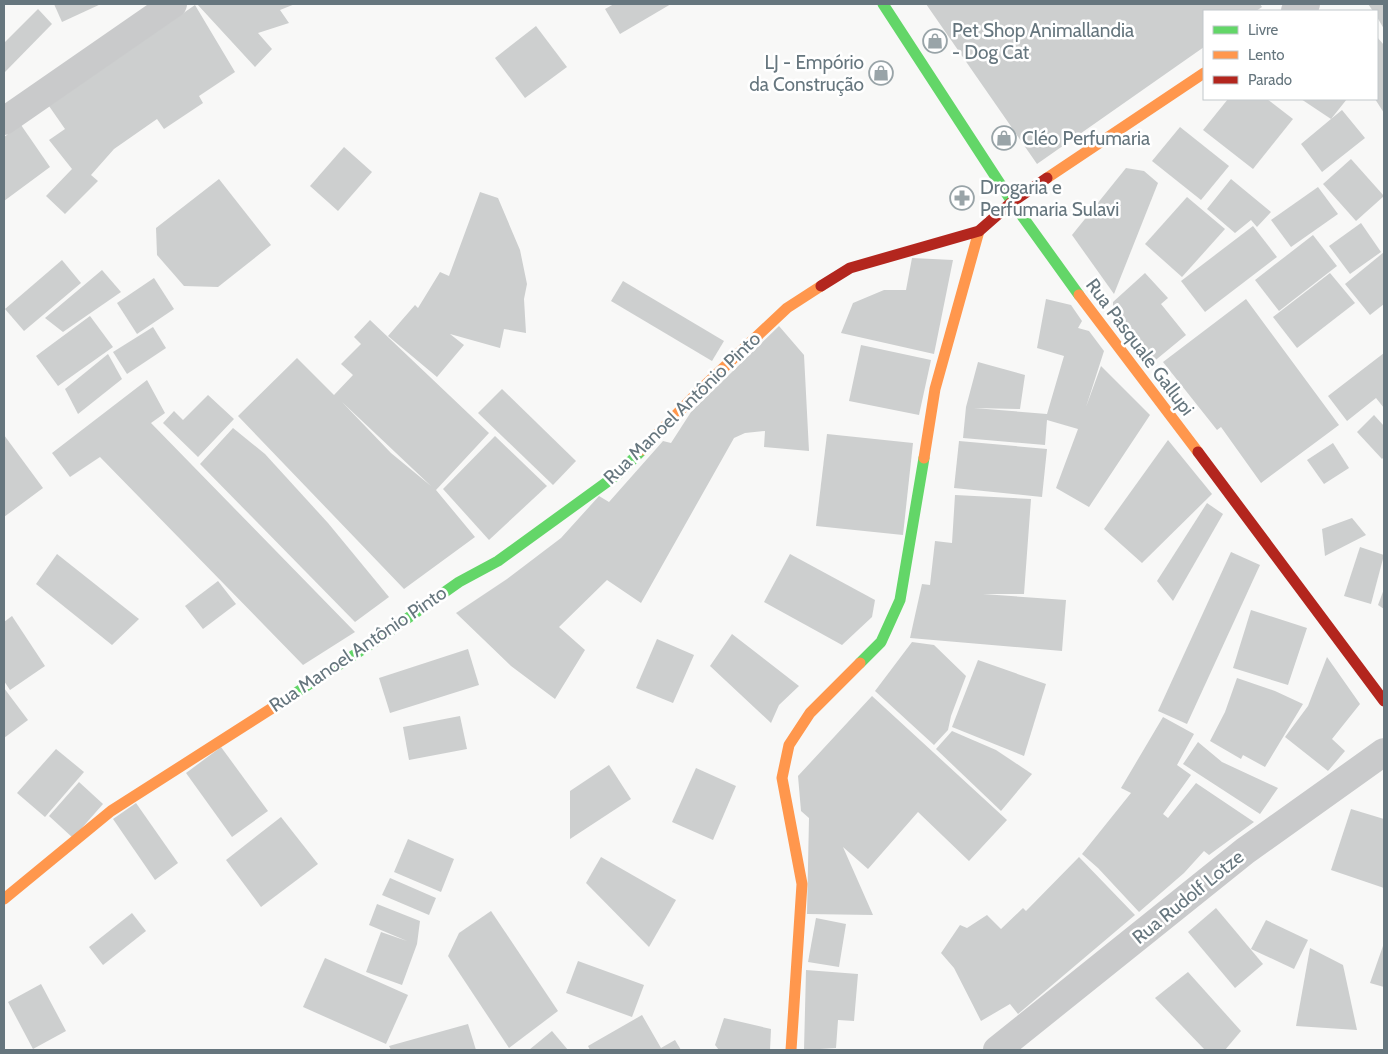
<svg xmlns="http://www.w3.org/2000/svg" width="1388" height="1054" viewBox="0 0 1388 1054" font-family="Cabin,sans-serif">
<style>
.building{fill:#cdcfcf;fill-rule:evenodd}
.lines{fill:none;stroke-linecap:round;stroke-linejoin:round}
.street{stroke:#c9cacb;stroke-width:28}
.fast{stroke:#63d668;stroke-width:11}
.slow{stroke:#ff974d;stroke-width:11}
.jam{stroke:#b3261e;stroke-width:11}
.labels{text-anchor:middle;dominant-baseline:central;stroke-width:5;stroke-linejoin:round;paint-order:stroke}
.poi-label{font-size:19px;fill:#66767e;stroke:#fff;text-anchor:start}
.street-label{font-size:19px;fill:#66767e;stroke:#fff}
</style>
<rect width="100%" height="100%" fill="#f8f8f7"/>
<g class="building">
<path d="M54,4h47l-39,18z"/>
<path d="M197,4h98l-15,6 9,13 -31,10 14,16 -17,18z"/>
<path d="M614,4h57l-51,30 -15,-25z"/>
<path d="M926,4h334l2,3 -6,4h-52v36l-167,117z"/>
<path d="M1368,4h16v25l-7,-12v-6h-4z"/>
<path d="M195,5l40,67 -36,24 4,7 -39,26 -7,-10 -43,30 -23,26 7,6 -33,33 -19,-18 26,-27 -23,-29 16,-11 -16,-23z"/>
<path d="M38,9l14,15 -48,49v-30z"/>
<path d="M536,26l31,41 -42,31 -30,-40z"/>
<path d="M1377,37l7,8v68l-9,-14h2z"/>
<path d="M1228,99h39l26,20 -40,50 -50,-39z"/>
<path d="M1301,99h46l-16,20 11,-9 23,28 -43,34 -21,-28 30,-25z"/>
<path d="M21,125l29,42 -46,34v-64z"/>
<path d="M1180,127l49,39 -28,34 -49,-39z"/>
<path d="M344,147l28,25 -34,39 -28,-25z"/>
<path d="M1351,159l33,37 -28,25 -33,-37z"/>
<path d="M1126,168l18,3 14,12 -44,111 -42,-59z"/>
<path d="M219,179l52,66 -53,42 -34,-1 -27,-31 -1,-27z"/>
<path d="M1231,179l40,33 -14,15 -6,-7 -16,13 -28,-24z"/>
<path d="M1318,187l20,27 -47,33 -20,-27z"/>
<path d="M480,192l18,6 22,52 7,34 -3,15 2,34 -22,-4 -4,19 -50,-14 14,11 -27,32 -49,-41 27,-31 3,3 22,-36 9,4z"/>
<path d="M1187,197l38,32 -43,48 -37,-33z"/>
<path d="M1361,223l20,29 -31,22 -21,-28z"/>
<path d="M1253,226l24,31 -72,55 -24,-31z"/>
<path d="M1313,235l24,31 -58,45 -24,-31z"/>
<path d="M1384,252v52l-14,11 -25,-31z"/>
<path d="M912,258l41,2 -19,94 -93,-21 12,-30 31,-13h22z"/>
<path d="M62,260l19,23 -57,48 -19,-22z"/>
<path d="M102,270l19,22 -58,40 -18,-14z"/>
<path d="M1145,273l23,25 -7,6 25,31 -34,28 -39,-48v-13z"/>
<path d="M1330,273l25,30 -58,45 -24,-31z"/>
<path d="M154,278l20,31 -37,25 -20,-31z"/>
<path d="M623,281l101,60 -12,20 -101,-60z"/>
<path d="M1046,299l25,6 11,16 -4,7 11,3 15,20 -18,56 15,-41 49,49 -61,92 -33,-19 22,-59 -31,-9 -2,25 -82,-7 3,-31 12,-45 47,13 -5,34 -46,-1 73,6 17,-58 -27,-8z"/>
<path d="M1246,299l93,126 -78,58 -40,-56 -4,3 -54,-68z"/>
<path d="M90,316l23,31 -55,39 -22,-30z"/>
<path d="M370,320l119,113 -53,57 39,47 -71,52 -166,-173 59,-58 37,37 19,-20 -12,-11 20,-20 -7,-7zM342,402l89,84 -40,-33z"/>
<path d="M779,326l25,29 5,96 -45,-4 1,-16 -20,2 -11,5 -93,165 -34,-23 -48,47 26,23 -30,49 -44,-33 -55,-53 51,-34 54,-41 38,-42 10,6 54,-61 8,2 20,-31z"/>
<path d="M153,327l13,21 -39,26 -14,-22z"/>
<path d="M861,345l70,15 -12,55 -70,-14z"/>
<path d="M1384,353v55l-8,-10 -29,23 -19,-25z"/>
<path d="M108,354l14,25 -44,35 -13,-25z"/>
<path d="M147,380l18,33 -14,10 204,209 -52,33 -203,-208 -30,20 -18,-24z"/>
<path d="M502,389l74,72 -23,24 -75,-72z"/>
<path d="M208,395l26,24 -36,38 -35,-34 11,-12 9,9z"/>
<path d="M1374,415l10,11v31l-2,2 -25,-27z"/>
<path d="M233,428l32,26 63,69 61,74 -34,25 -155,-158z"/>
<path d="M827,434l86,9 -10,92 -87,-9z"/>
<path d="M4,435l39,53 -39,29z"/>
<path d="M495,436l52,50 -58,54 -46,-51z"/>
<path d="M1168,440l44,54 -70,69 -38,-34z"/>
<path d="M959,441l88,8 -5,48 -88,-9z"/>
<path d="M1333,443l16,25 -25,16 -17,-24z"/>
<path d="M955,495l76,4 -7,95h-41l83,6 -4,51 -152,-13 12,-54 8,1 5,-44 17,2z"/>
<path d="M1207,503l16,11 -50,87 -16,-20z"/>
<path d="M1352,518l14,17 -41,21 -3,-27z"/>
<path d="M1360,547l24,8 -13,49 -27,-8z"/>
<path d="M1231,552l29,13 -73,159 -29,-13z"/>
<path d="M57,554l82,65 -27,26 -76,-61z"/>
<path d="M790,554l85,46 -3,17 -30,28 -78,-43z"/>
<path d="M218,581l18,23 -33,25 -18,-23z"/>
<path d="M1384,589v20l-6,-4z"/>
<path d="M1251,610l56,18 -19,57 -55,-17z"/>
<path d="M12,616l33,50 -35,24 -6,-9v-59z"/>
<path d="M732,634l67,52 -20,19 -8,18 -61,-57z"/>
<path d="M657,639l37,16 -21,48 -37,-15z"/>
<path d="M912,642l22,3 32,31 -15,40 -3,14 -14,15 -59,-54z"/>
<path d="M468,649l11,36 -89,28 -11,-35z"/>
<path d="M1327,657l33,47 -28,35 13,12 -17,20 -43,-34 23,-31z"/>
<path d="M978,660l68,24 -22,72 -72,-29z"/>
<path d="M1237,678l38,13 28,13 -38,63 -22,-12 -2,4 -31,-18 15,-29z"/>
<path d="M4,688l24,32 -24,18z"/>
<path d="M872,696l135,124 -38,41 -51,-49 -50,57 -25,-22 30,68 -66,-1 2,-96 -8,-7 -3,-35z"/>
<path d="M460,716l7,33 -58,11 -6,-33z"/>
<path d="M1163,717l31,17 -17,31 14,10 -28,39 5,4 28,-35 58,39 -45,33 -5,-4 -20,22 -45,39 -41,-44 -16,-14 49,-61 -10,-5z"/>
<path d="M952,731l44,19 36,24 -31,37 -65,-62z"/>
<path d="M1198,742l24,20 56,26 -18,26 -77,-50z"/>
<path d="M221,747l47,64 -36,26 -46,-64z"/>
<path d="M56,749l28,23 -39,45 -28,-24z"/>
<path d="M609,765l22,34 -61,40v-48z"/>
<path d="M696,768l40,18 -23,54 -41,-18z"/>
<path d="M79,782l24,22 -30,34 -24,-22z"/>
<path d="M136,803l42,60 -23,17 -42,-61z"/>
<path d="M1351,809l33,10v69l-53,-18z"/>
<path d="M281,817l37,47 -57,43 -35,-47z"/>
<path d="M408,839l46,20 -13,33 -47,-20z"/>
<path d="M601,857l75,43 -27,47 -63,-64z"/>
<path d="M1079,857l56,58 -117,99 -8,-10 -29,17 -27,-53 -13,-15 19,-28 7,3 20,-13 14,14 22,-21 3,3z"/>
<path d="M390,878l46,20 -7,17 -47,-20z"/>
<path d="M377,904l43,17 -3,23 -15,41 -36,-13 15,-40 26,9 -38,-16z"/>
<path d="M1216,908l47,56 -28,24 -47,-56z"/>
<path d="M491,911l67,100 -49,37 -61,-92 11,-23z"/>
<path d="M132,913l14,18 -43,34 -14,-18z"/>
<path d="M816,918l30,6 -7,43 -31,-5z"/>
<path d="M1266,920l42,20 -14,29 -43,-20z"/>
<path d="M1384,943v44l-14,-4z"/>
<path d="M1310,948l33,17 14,65 -61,-4z"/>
<path d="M325,958l83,37 -22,49 -83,-37z"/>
<path d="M578,961l66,24 -12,32 -66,-24z"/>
<path d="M806,970l52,4 -4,47 -16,-1 -2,28 -32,2z"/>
<path d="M1188,972l53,59 -16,19h-20l-50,-52z"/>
<path d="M41,984l25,47 -33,18 -25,-47z"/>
<path d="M642,1015l19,33 14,-8 6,10h-91l-2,-4z"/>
<path d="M724,1018l47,11 -1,21h-51l-4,-5z"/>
<path d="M468,1024l8,26h-85l-2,-4z"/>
<path d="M552,1031l16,19h-39z"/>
</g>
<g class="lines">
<g class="street">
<path d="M1295,11l11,-7"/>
<path d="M4,121l169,-117"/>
<path d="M997,1050l248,-199 139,-99"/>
</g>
<g class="fast">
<path d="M883,4l129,198 67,93"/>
<path d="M860,663l21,-21 19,-42 24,-142"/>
<path d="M291,696l80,-52 88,-62 39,-21 120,-87 24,-24"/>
</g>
<g class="slow">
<path d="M1047,178l157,-105"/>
<path d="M1079,295l119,157"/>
<path d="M642,450l59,-61 86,-81 34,-22"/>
<path d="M924,458l11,-69 44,-158"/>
<path d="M4,899l107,-88 180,-115"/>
<path d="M791,1050l11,-166 -20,-106 7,-33 21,-32 50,-50"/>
</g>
<g class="jam">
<path d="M821,286l29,-18 129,-37 33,-29 35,-24"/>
<path d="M1198,452l186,249"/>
</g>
</g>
<defs>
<g id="shop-ring" transform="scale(1.25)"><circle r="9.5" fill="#fff" stroke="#99a4a8" stroke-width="1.5"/><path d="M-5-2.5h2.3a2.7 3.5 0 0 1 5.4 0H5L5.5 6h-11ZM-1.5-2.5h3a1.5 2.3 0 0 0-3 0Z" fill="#99a4a8"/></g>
<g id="pharmacy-ring" transform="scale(1.25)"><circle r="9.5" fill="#fff" stroke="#99a4a8" stroke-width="1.5"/><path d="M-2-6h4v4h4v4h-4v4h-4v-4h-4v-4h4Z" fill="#99a4a8"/></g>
</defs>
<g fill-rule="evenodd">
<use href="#shop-ring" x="935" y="41"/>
<use href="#shop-ring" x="881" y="73"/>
<use href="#shop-ring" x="1004" y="138"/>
<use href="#pharmacy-ring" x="962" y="198"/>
</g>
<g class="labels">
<g class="poi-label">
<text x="952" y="30">Pet Shop Animallandia<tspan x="952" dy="22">- Dog Cat</tspan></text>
<text x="864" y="62" text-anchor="end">LJ - Empório<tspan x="864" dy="22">da Construção</tspan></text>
<text x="1022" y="138">Cléo Perfumaria</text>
<text x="980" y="187">Drogaria e<tspan x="980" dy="22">Perfumaria Sulavi</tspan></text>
</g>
<g class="street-label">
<text transform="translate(1140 347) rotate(53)">Rua Pasquale Gallupi</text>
<text transform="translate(682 408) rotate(-44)">Rua Manoel Antônio Pinto</text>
<text transform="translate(358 649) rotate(-34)">Rua Manoel Antônio Pinto</text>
<text transform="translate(1188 897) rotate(-39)">Rua Rudolf Lotze</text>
</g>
</g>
<rect width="1388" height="1054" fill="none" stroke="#66767e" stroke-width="10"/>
<rect x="1203" y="10" width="175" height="90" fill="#ffffff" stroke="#c2c8cb"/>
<rect x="1213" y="26" width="25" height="8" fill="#63d668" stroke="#c2c8cb"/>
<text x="1248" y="35" font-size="15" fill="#66767e">Livre</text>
<rect x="1213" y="51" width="25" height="8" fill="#ff974d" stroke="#c2c8cb"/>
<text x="1248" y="60" font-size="15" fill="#66767e">Lento</text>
<rect x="1213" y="76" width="25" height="8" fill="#b3261e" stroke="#c2c8cb"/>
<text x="1248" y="85" font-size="15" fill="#66767e">Parado</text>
</svg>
